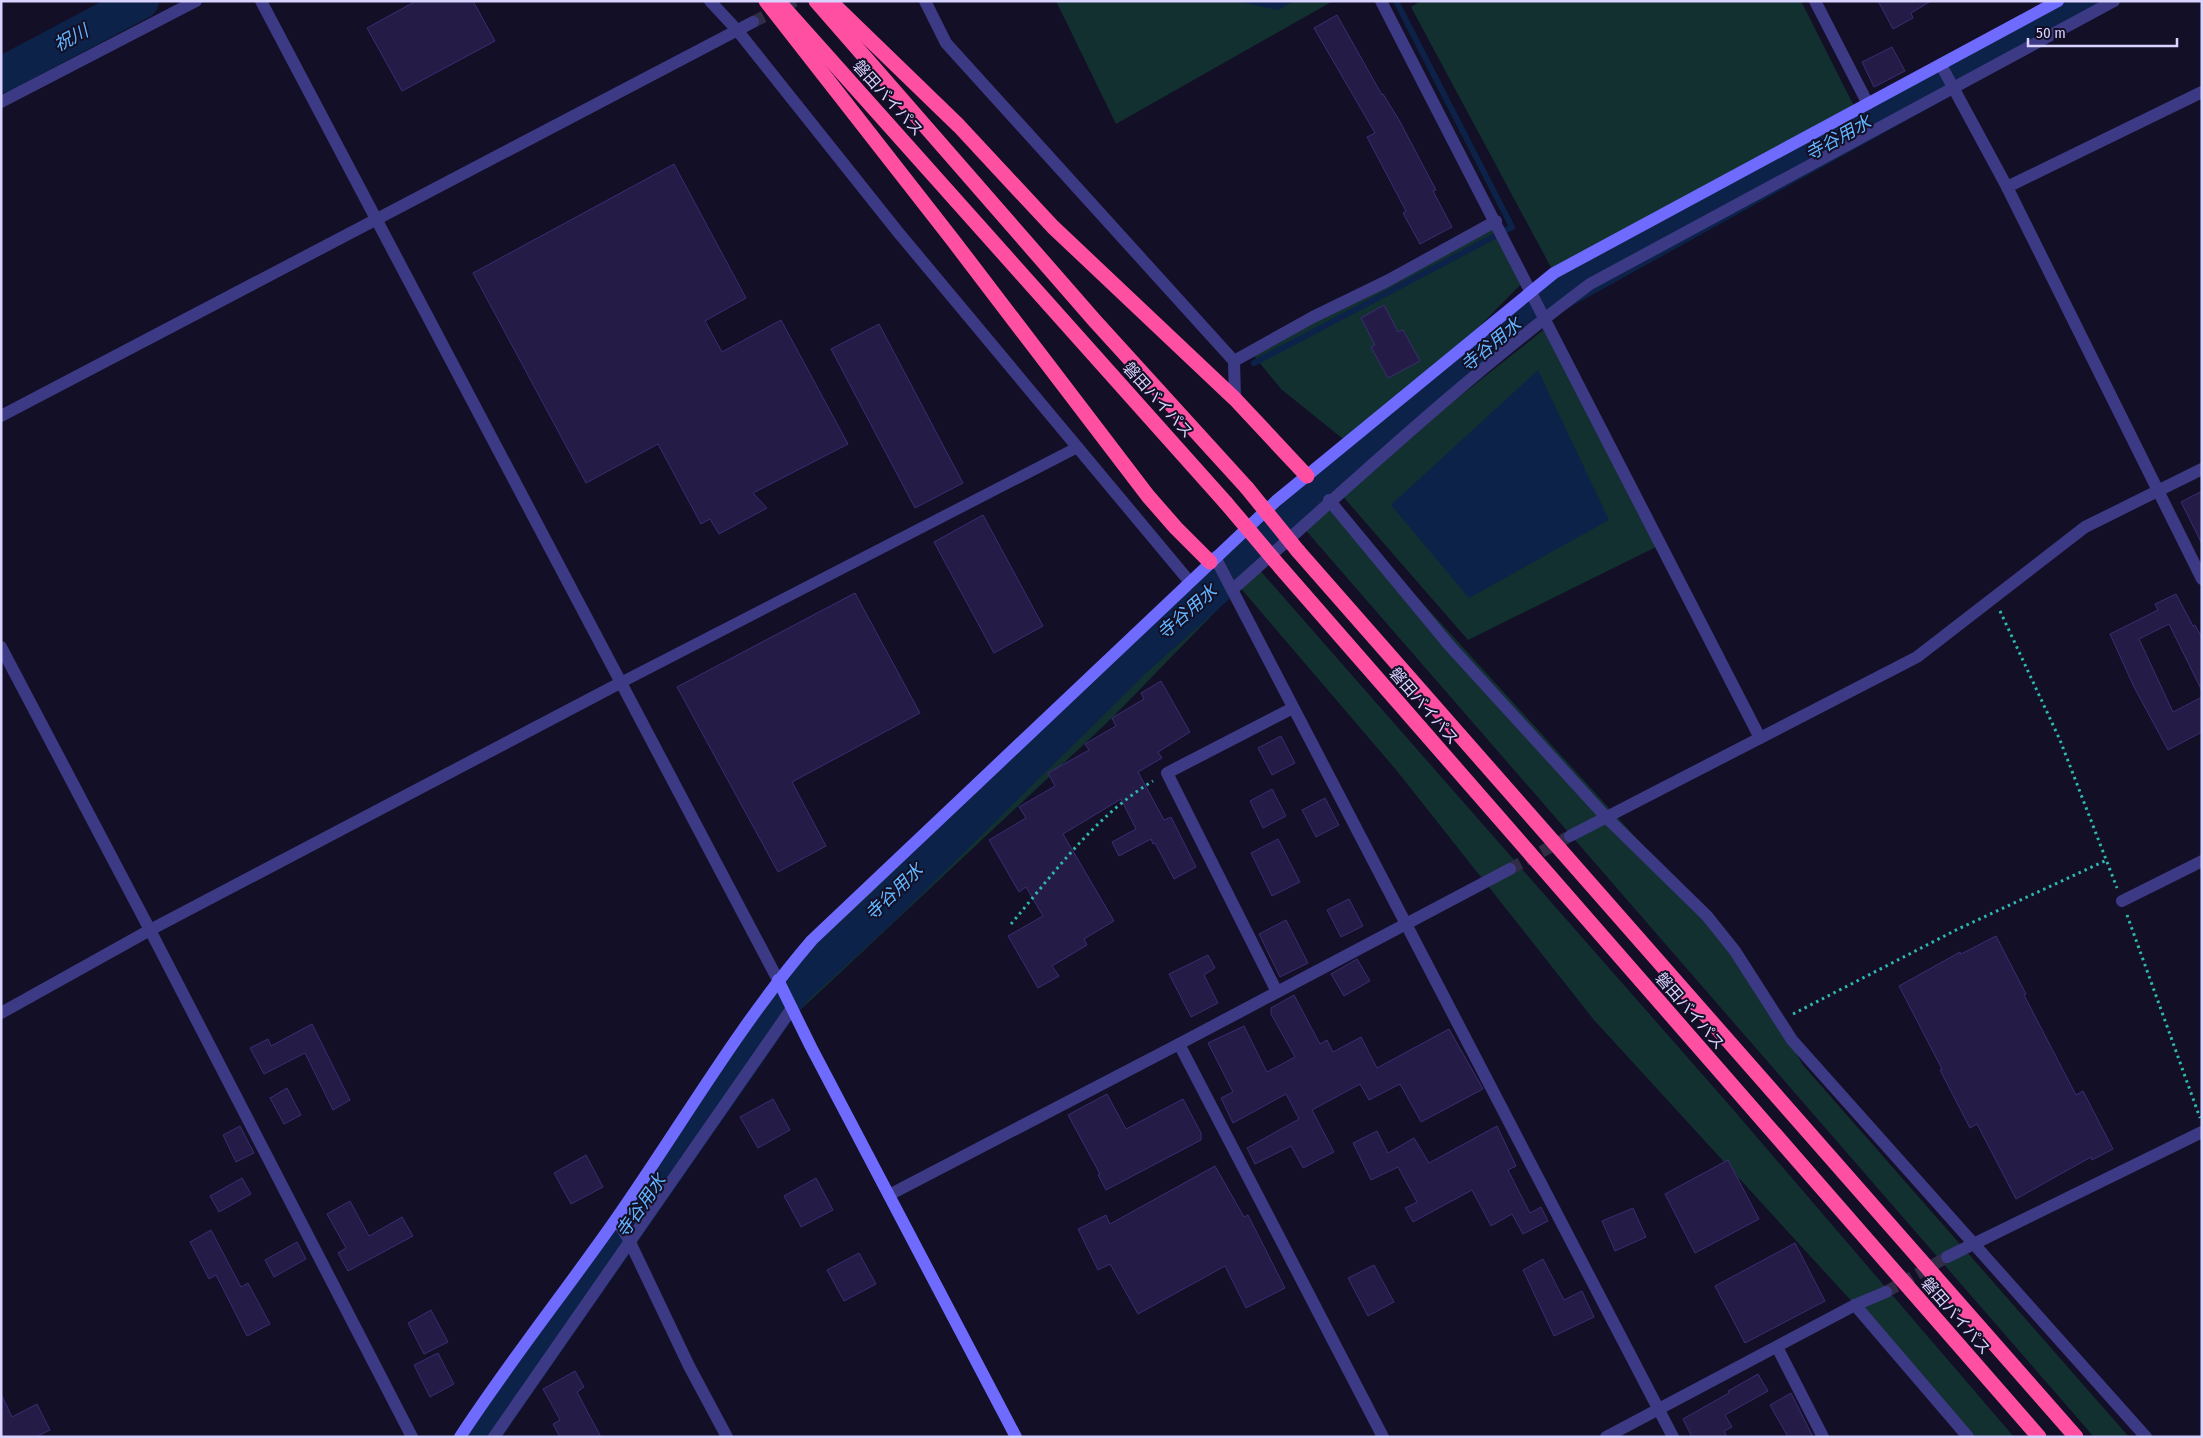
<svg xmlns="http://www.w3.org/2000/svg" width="2203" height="1438" viewBox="0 0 2203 1438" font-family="'Fira Sans Condensed','Noto Sans JP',sans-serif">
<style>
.green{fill:#12302f}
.water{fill:#0c2248}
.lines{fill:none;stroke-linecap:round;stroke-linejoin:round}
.stream{stroke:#0c2248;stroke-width:6}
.river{stroke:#0c2248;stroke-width:36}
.building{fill:#241b47;stroke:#3b2d73}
.street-tunnel{stroke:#312d47;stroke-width:12;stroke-dasharray:12 6;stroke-linecap:butt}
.path{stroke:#2fb8b0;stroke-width:3;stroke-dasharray:2.5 4;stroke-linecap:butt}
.lane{stroke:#3d3a85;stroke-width:11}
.street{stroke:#3d3a85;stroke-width:12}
.secondary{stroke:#6f6bff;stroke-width:12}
.highway{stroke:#ff4fa3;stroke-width:15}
.highway-bridge{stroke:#ff4fa3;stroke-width:15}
.labels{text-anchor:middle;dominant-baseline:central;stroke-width:4;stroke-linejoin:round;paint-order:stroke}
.street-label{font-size:16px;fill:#d9d4ff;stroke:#130f26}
.water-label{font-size:18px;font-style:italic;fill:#62b6ff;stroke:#130f26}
</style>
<rect width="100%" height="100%" fill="#130f26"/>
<g class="green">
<path d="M1056,1h277l-217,123z"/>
<path d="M1421,1h380l55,109 -302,163 -143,-266z"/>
<path d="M1496,221l28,60 -92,94 -84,68 -67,-54 -31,-38z"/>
<path d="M1547,327l113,218 -192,95 -129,-148z"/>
<path d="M1329,500l378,416 52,73 44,76 326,372h-35l-792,-911z"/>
<path d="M1257,567l474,540 283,330h-46l-113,-132 -261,-285 -197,-249 -159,-186z"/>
<path d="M1189,581l31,26 -108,111 -317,297 -301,422h-34l318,-457z"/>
</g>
<g class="water">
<path d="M1235,1h59l-16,9z"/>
<path d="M1538,370l71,150 -140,78 -78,-93z"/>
</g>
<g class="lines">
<path class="stream" d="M1254,363l258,-136 -116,-226"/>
<g class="river">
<path d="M1,75l140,-74"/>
<path d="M480,1437l297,-427 19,-23 85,-78 257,-253 369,-327 46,-33 532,-295"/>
</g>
</g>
<g class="building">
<path d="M416,1h57l22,40 -93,50 -35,-63z"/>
<path d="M1878,1h53l-20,12 2,5 -20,11z"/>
<path d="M1337,15l45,80 1,-1 16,26 37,70 -3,1 19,36 -32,17 -17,-31 3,-2 -39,-74 8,-4 -61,-105z"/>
<path d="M1892,47l13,24 -31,16 -12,-25z"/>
<path d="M674,164l72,134 -41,23 17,31 59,-32 67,124 -95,49 14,15 -48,26 -9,-15 -9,5 -43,-80 -72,39 -113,-210z"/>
<path d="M1384,305l14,27 5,-2 17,31 -32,17 -17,-31 4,-2 -14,-27z"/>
<path d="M879,324l84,159 -48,25 -84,-159z"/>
<path d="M2202,491v53l-21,-42z"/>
<path d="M983,515l60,111 -49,27 -60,-111z"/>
<path d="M855,593l65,120 -128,69 34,64 -48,26 -101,-185z"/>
<path d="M2176,594l17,32 2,-1 7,13v53l-33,-67 -30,15 34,73 29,-15v35l-34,18 -34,-63 -24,-53 48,-24 -3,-6z"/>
<path d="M1161,681l29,51 -32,20 4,6 -24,14 26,48 7,-3 25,50 -22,12 -19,-36 -2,1 -2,-5 -32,17 -7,-14 24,-13 -15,-30 -58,35 51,87 -30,18 3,6 -35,21 7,10 -21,12 -30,-52 35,-20 -17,-29 -7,5 -30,-52 37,-22 -7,-11 36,-21 -7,-13 41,-23 -4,-6 31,-18 -4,-8 32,-19 -3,-6z"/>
<path d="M1281,736l14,27 -23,12 -14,-27z"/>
<path d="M1272,789l14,27 -23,12 -13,-27z"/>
<path d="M1325,798l14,27 -23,12 -14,-27z"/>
<path d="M1278,839l22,43 -28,14 -21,-43z"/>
<path d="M1349,899l14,27 -22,11 -14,-27z"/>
<path d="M1286,920l22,43 -28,14 -21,-43z"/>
<path d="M1996,936l30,58 -2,1 52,100 7,-4 30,58 -21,11 -1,-3 -75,42 -39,-75 -7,4 -30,-58 2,-1 -43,-83 61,-34 1,2z"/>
<path d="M1208,955l7,13 -11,7 14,28 -27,14 -22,-43z"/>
<path d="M1357,959l13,22 -26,15 -13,-22z"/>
<path d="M1294,995l26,49 7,-4 6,12 28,-15 16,31 72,-39 34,60 -62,33 -21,-38 -31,16 -9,-16 -48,26 22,42 -31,16 -12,-22 -36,18 -8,-16 52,-29 -13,-25 -53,29 -12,-25 12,-6 -25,-49 36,-17 23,46 28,-15 -24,-43v-6z"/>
<path d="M312,1024l38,76 -17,10 -28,-57 -41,21 -14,-26 18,-9 3,7z"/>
<path d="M287,1088l14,27 -17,9 -14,-26z"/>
<path d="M1107,1094l19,35 57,-30 18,34v7l-95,50 -8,-15 2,-1 -32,-59z"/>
<path d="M773,1099l17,31 -32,18 -18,-31z"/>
<path d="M240,1126l14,27 -18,9 -13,-27z"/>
<path d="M1497,1126l19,40 -8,4 22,43 11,-6 7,14 -25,13 -11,-20 -21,12 -19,-36 -59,32 -8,-14 12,-6 -19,-35 -27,13 -18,-37 24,-12 11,22 26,-15 15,25z"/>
<path d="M586,1155l17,32 -32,17 -17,-31z"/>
<path d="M1728,1160l31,59 -64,34 -30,-59z"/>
<path d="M1215,1166l29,51 4,-2 37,73 -39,20 -21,-42 -87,48 -28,-50 -12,6 -20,-41 28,-14 4,9z"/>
<path d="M242,1178l9,16 -32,18 -9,-16z"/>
<path d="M816,1178l17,32 -32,17 -17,-31z"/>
<path d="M350,1201l19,35 33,-19 11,19 -65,35 -10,-18 8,-5 -19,-34z"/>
<path d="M1633,1208l13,29 -31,14 -13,-30z"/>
<path d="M211,1230l30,57 7,-4 22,41 -23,12 -31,-61 -7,4 -19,-37z"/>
<path d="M297,1242l9,17 -32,18 -9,-17z"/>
<path d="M1795,1243l30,58 -80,42 -30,-57z"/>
<path d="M859,1253l17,31 -32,17 -17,-31z"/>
<path d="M1543,1259l21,41 18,-9 12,26 -40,19 -31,-66z"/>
<path d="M1374,1265l20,37 -26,14 -20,-38z"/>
<path d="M431,1310l17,32 -24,12 -16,-31z"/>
<path d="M438,1353l16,31 -24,13 -16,-32z"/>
<path d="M575,1371l9,16 -7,5 24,45h-41l-7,-13 7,-4 -17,-31z"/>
<path d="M1758,1374l10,17 -43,24 7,12 -8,4 3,6h-35l-9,-18 46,-26 -1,-2z"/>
<path d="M1791,1393l22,44h-25l-18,-32z"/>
<path d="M1,1394l11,23 25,-13 13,26 -14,7h-35z"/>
</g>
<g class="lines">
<g class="street-tunnel">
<path d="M753,22l42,-21"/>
<path d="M1510,869l60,-33"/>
<path d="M1886,1292l61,-35"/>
</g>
<g class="path">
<path d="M2000,611l60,129 57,148"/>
<path d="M2127,915l73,203"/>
<path d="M1011,924c43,-51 84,-108 142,-143"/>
<path d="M1793,1014l165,-85 149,-69"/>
</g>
<path class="lane" d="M622,682l456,-235"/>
<g class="street">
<path d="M261,1l517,979"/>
<path d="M710,1l27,29 161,202 291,349"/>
<path d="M925,1l21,42 288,318 1,38"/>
<path d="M1381,1l379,737"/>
<path d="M1815,1l53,103"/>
<path d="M1941,65l66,122 195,392"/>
<path d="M1,102l195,-101"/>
<path d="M2007,187l195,-95"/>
<path d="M1234,361l79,-44 74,-36 109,-60"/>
<path d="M1,416l752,-394"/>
<path d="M1329,500l120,145 157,172 101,99 28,35 57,89 354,397"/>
<path d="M1215,557l458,880"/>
<path d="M1232,590c117,-104 232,-212 358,-306l524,-283"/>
<path d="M1,647l149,283 262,507"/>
<path d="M1570,836l347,-179 168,-130 117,-58"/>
<path d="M2122,901l80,-40"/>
<path d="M1277,992l-110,-219 126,-65"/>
<path d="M1,1013l149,-83 472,-248"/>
<path d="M1179,1044l204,393"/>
<path d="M889,1195l290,-151 331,-175"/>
<path d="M616,1219l12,19 61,128 38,71"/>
<path d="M1947,1257l255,-125"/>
<path d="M1855,1305l113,132"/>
<path d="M1777,1347l46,90"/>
<path d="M494,1437l298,-429"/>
<path d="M1606,1437l249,-132 31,-13"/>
</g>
<g class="secondary">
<path d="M778,980l33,67 205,390"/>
<path d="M460,1437c49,-75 105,-145 156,-218 65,-93 122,-193 196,-279l464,-439 278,-228 504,-272"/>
</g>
<g class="highway">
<path d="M766,1l186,238 196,257 28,32 34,34"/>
<path d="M778,1l448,502"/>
<path d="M816,1l279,320 152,167"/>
<path d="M830,1l129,125 94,101 182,172 72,77"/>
<path d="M1298,551l778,886"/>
<path d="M1281,568l758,869"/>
</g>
<g class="highway-bridge">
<path d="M1247,488l51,63"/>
<path d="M1226,503l55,65"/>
</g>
</g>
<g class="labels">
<g class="street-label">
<text transform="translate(888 98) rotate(48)">磐田バイパス</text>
<text transform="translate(1158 400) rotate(48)">磐田バイパス</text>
<text transform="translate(1424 706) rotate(49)">磐田バイパス</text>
<text transform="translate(1690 1011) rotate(49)">磐田バイパス</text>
<text transform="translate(1956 1316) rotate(49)">磐田バイパス</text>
</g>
<g class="water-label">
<text transform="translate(71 38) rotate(-28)">祝川</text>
<text transform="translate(1838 138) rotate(-29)">寺谷用水</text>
<text transform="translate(1491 345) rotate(-40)">寺谷用水</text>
<text transform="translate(1187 612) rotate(-41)">寺谷用水</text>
<text transform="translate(894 892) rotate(-44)">寺谷用水</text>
<text transform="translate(641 1206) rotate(-55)">寺谷用水</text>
</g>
</g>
<rect width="2203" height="1438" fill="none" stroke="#d9d4ff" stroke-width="5"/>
<path d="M2028 38v8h149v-8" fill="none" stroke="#d9d4ff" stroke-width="2.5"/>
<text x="2036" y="38" font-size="15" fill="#d9d4ff" stroke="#130f26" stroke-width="4" paint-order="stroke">50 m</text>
</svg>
